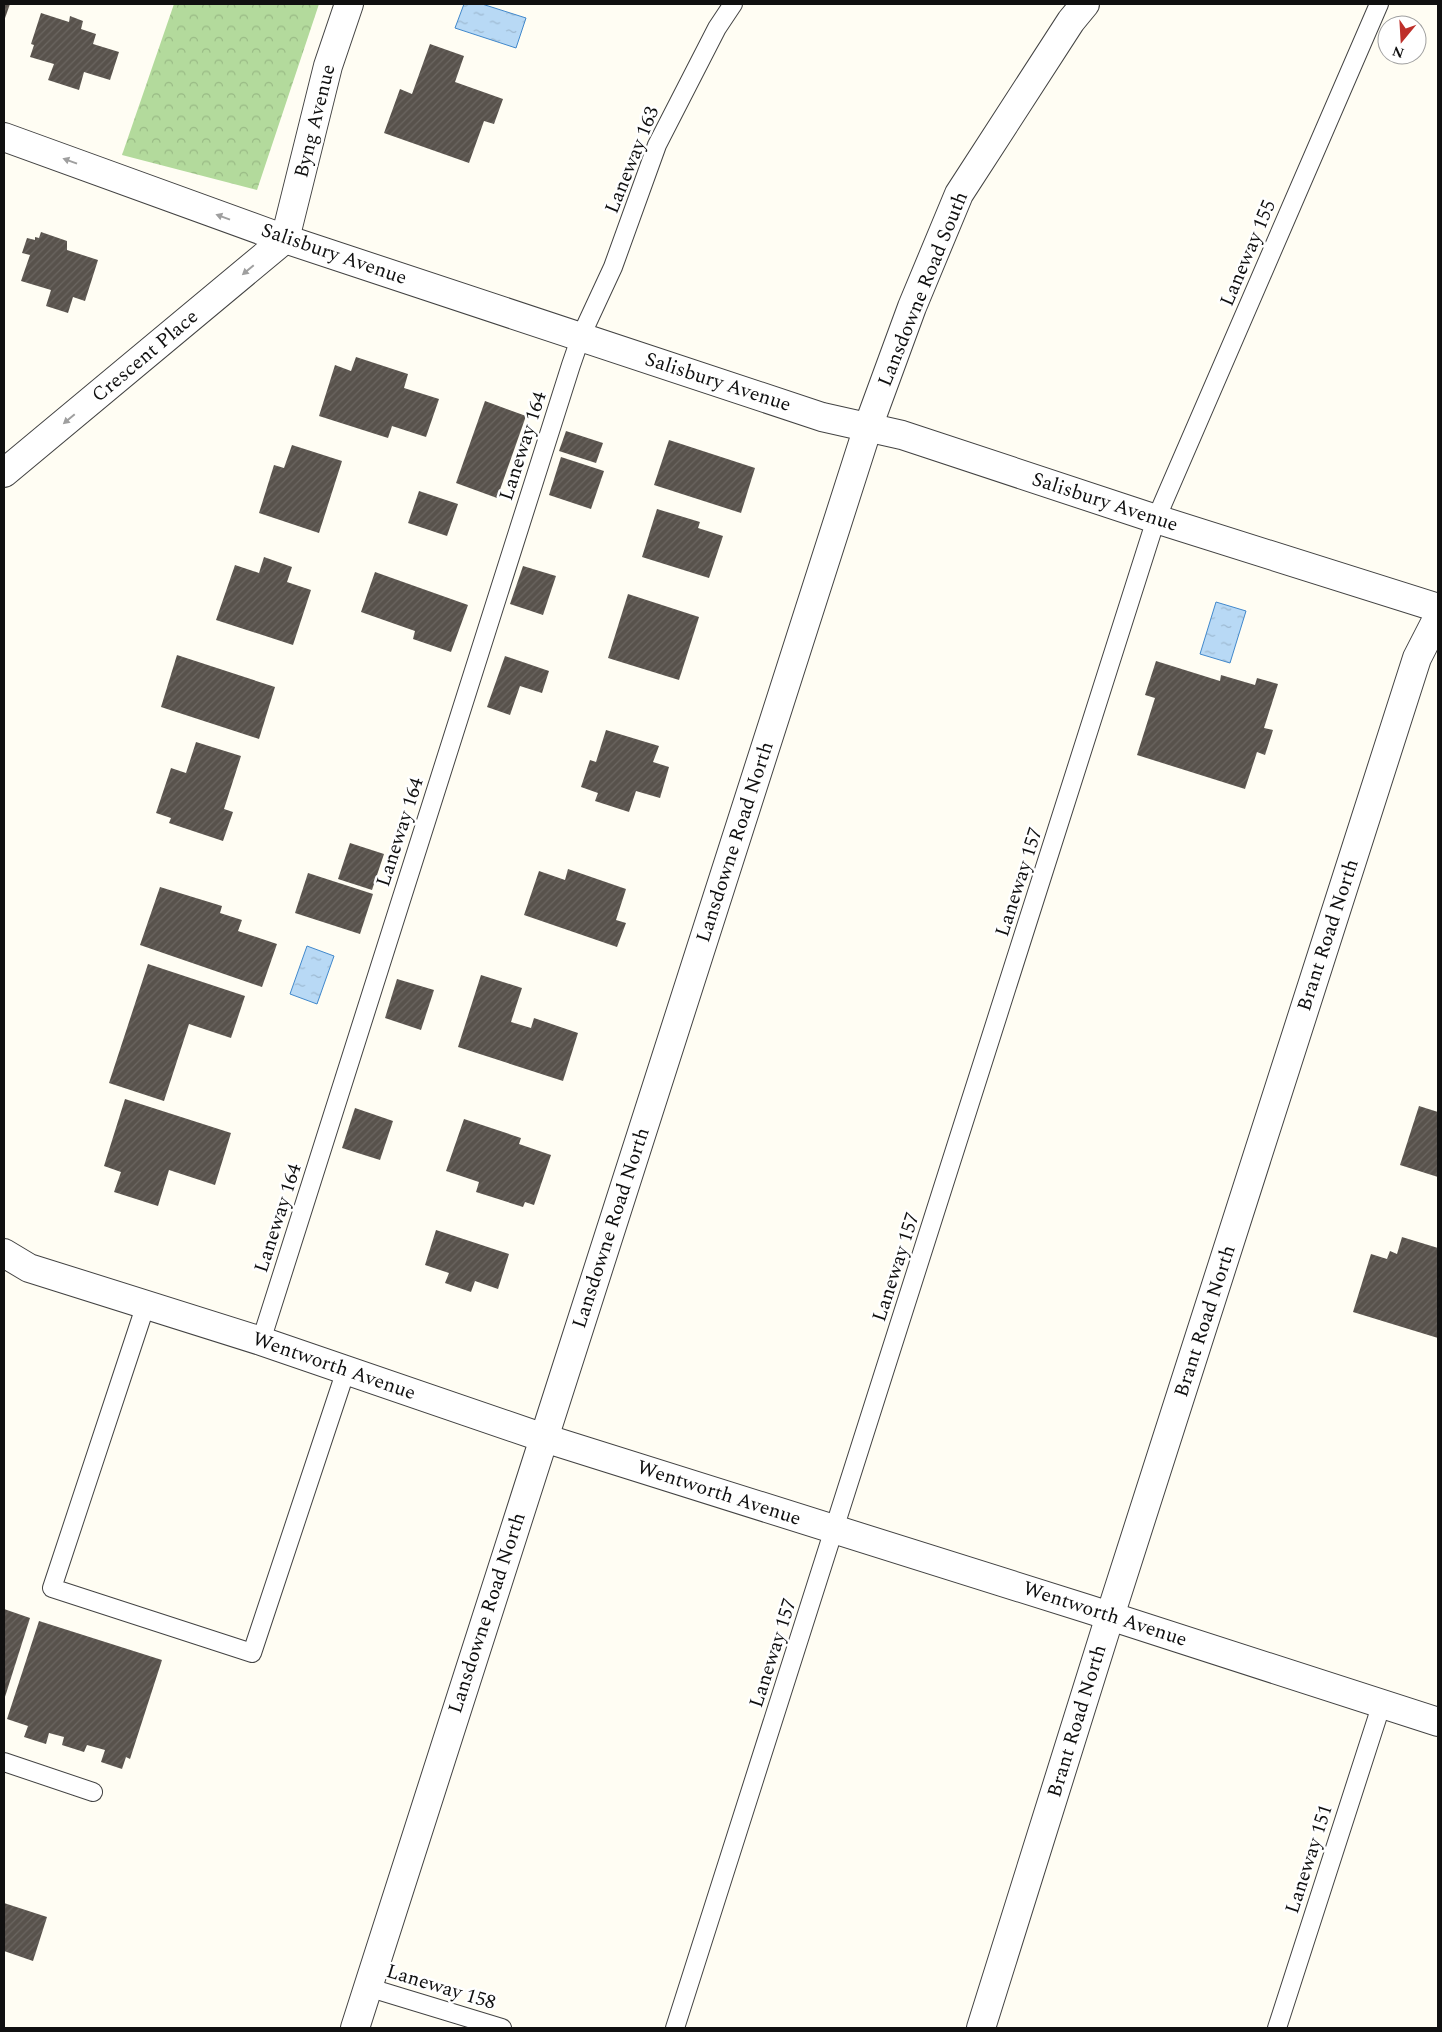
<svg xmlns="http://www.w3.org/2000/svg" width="1442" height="2032" viewBox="0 0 1442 2032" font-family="Spectral,serif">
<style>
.forest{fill:url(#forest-crowns)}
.water{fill:url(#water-ripples);stroke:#4188cb}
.building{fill:url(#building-hatch)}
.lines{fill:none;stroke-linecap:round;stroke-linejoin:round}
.service-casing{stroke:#434343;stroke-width:20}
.minor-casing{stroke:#434343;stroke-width:30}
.service{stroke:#fff;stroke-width:18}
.minor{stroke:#fff;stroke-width:28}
.oneway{fill:#9f9f9f}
.labels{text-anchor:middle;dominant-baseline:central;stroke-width:5;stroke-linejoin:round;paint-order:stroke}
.street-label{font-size:20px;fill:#101010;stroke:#fff}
</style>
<defs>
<pattern id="forest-crowns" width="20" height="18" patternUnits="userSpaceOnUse" patternTransform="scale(1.25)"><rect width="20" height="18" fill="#b3da9c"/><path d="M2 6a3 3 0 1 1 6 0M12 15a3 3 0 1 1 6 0" fill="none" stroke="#99ba85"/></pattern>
<pattern id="water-ripples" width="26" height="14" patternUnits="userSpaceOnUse" patternTransform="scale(1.25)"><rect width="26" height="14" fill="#b8d9f5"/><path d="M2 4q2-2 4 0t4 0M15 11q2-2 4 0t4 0" fill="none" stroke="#9db9d1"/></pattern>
<pattern id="building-hatch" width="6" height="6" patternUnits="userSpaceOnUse" patternTransform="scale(1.25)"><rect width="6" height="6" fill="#58524c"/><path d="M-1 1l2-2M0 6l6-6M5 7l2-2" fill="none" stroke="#6b6661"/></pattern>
</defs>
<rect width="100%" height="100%" fill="#fffdf3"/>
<path class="forest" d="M174,4h145l-62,186 -135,-35z"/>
<g class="water">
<path d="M464,4h18l44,14 -10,30 -61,-20z"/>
<path d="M1216,602l30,9 -16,52 -30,-9z"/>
<path d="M307,946l27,10 -17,48 -27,-10z"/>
</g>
<g class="building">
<path d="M4,4h6l-6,17z"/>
<path d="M41,13l28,9 1,-6 13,5 -2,8 15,5 -3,10 26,8 -9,28 -26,-8 -5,18 -31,-10 6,-16 -24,-7 4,-12 -3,-1z"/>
<path d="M430,44l34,12 -9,26 48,17 -9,25 -10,-3 -15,42 -85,-30 16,-44 12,5z"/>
<path d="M41,232l26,9v9l31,10 -13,41 -12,-4 -5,16 -22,-7 5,-16 -30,-9 9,-26 -8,-2 5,-15 8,2v-3l4,1z"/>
<path d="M356,357l52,17 -4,14 35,11 -13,38 -34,-11 -4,12 -69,-22 16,-51 16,6z"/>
<path d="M485,401l41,15 -29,82 -41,-15z"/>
<path d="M566,431l37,12 -7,20 -37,-12z"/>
<path d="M669,440l86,28 -14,45 -87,-28z"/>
<path d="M292,445l50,16 -23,72 -60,-20 15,-48 10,3z"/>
<path d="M561,457l43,14 -13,38 -42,-14z"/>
<path d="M419,491l39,13 -11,32 -39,-13z"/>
<path d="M657,509l43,13 -2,6 25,8 -14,42 -67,-21z"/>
<path d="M264,557l28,10 -5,15 24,8 -18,55 -77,-25 19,-55 24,8z"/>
<path d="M523,566l33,10 -13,39 -33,-11z"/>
<path d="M375,572l93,33 -17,47 -38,-13 2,-8 -54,-19z"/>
<path d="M628,594l71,23 -20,63 -71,-22z"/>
<path d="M177,655l98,32 -16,52 -98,-32z"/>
<path d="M505,656l44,15 -7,22 -22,-7 -10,29 -23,-8z"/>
<path d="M1156,661l64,20 1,-6 34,10 2,-7 21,6 -14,44 9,2 -8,25 -8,-3 -12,37 -108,-34 18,-57 -10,-3z"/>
<path d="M606,730l53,16 -6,16 16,5 -9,31 -24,-7 -7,21 -34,-11 3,-8 -17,-6 9,-27 6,2z"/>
<path d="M196,742l45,14 -17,53 9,3 -10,29 -54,-18 2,-5 -15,-5 15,-45 15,5z"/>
<path d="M350,843l34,11 -12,36 -34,-11z"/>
<path d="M568,869l58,20 -10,31 10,3 -9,24 -93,-32 15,-44 26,9z"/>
<path d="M308,873l65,21 -13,40 -65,-21z"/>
<path d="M160,887l62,19 -2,7 22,7 -4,11 39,13 -15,43 -122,-42z"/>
<path d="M148,964l97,32 -14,42 -42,-14 -25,77 -55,-18z"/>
<path d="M481,975l41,13 -11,34 20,6 3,-10 44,15 -15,48 -105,-34z"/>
<path d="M397,979l37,11 -13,40 -36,-12z"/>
<path d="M125,1099l106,34 -16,52 -46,-15 -11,36 -44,-14 7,-20 -17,-6z"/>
<path d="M1419,1106l19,6v65l-38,-12z"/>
<path d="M355,1108l38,13 -13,39 -38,-12z"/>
<path d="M464,1119l57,19 -2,6 32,11 -17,50 -9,-3 -2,5 -47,-15 3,-10 -33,-11z"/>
<path d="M436,1230l73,24 -11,35 -23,-8 -4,11 -26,-9 4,-10 -24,-8z"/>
<path d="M1402,1237l36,11v90l-85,-26 18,-58 16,5 3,-8 7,3z"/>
<path d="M4,1609l26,9 -26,82z"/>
<path d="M39,1621l123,39 -32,99 -4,-2 -4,12 -21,-7 4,-12 -18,-5 -3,7 -22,-7 2,-8 -15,-4 -3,11 -22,-7 4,-11 -21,-7z"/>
<path d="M4,1903l43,14 -14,44 -29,-10z"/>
</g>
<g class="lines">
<g class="service-casing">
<g id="service">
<path d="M146,1304l-94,284 200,65 94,-283"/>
<path d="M261,1341l310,-976 10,-29 32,-69 44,-122 60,-117 16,-24"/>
<path d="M4,1762l89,30"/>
<path d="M367,1987l135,41"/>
<path d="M675,2028l481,-1509 223,-515"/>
<path d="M1277,2028l105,-325"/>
</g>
</g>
<g class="minor-casing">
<g id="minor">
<path d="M4,137l281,102 537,178 80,18 254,84 282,89"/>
<path d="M285,239l43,-173 21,-62"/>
<path d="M4,473l281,-234"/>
<path d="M4,1253l25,15 232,73 283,97 544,171 350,113"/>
<path d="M355,2028l513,-1601 44,-120 47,-113 112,-173 14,-17"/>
<path d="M981,2028l129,-412 307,-958 21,-41"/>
</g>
</g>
<use href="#service" class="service"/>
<use href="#minor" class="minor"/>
</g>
<defs><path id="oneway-solid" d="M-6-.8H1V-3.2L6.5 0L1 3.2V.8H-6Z" transform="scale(1.25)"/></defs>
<g class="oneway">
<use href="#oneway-solid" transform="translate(70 161) rotate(-160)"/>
<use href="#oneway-solid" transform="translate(223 217) rotate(-160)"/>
<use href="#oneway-solid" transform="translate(248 270) rotate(140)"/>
<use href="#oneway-solid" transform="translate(69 419) rotate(140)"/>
</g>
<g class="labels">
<g class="street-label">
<text transform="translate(315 121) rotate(-76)">Byng Avenue</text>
<text transform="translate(632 160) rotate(-68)">Laneway 163</text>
<text transform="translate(1248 253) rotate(-67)">Laneway 155</text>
<text transform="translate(334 254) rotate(19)">Salisbury Avenue</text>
<text transform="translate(923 289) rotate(-68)">Lansdowne Road South</text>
<text transform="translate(145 356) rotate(-40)">Crescent Place</text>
<text transform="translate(718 382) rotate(18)">Salisbury Avenue</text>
<text transform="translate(523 446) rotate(-72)">Laneway 164</text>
<text transform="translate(1105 502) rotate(18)">Salisbury Avenue</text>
<text transform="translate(400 832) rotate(-72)">Laneway 164</text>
<text transform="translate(735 842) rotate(-72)">Lansdowne Road North</text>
<text transform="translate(1019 882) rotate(-72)">Laneway 157</text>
<text transform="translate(1328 935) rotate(-72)">Brant Road North</text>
<text transform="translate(278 1218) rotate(-72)">Laneway 164</text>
<text transform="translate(611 1228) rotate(-72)">Lansdowne Road North</text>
<text transform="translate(896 1267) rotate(-72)">Laneway 157</text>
<text transform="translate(1205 1321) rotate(-72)">Brant Road North</text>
<text transform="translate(334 1366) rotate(19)">Wentworth Avenue</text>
<text transform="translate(719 1493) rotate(18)">Wentworth Avenue</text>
<text transform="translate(487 1613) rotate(-72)">Lansdowne Road North</text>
<text transform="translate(1105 1614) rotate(18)">Wentworth Avenue</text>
<text transform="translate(773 1653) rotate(-72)">Laneway 157</text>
<text transform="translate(1077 1721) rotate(-73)">Brant Road North</text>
<text transform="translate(1309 1859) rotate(-72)">Laneway 151</text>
<text transform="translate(441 1987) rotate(17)">Laneway 158</text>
</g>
</g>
<rect width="1442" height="2032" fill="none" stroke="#101010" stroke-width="10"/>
<g transform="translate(1402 40) rotate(198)"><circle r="24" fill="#ffffff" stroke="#9f9f9f"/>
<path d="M0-4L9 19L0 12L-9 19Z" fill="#be2f2a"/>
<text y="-8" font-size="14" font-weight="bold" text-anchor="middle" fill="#101010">N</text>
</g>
</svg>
